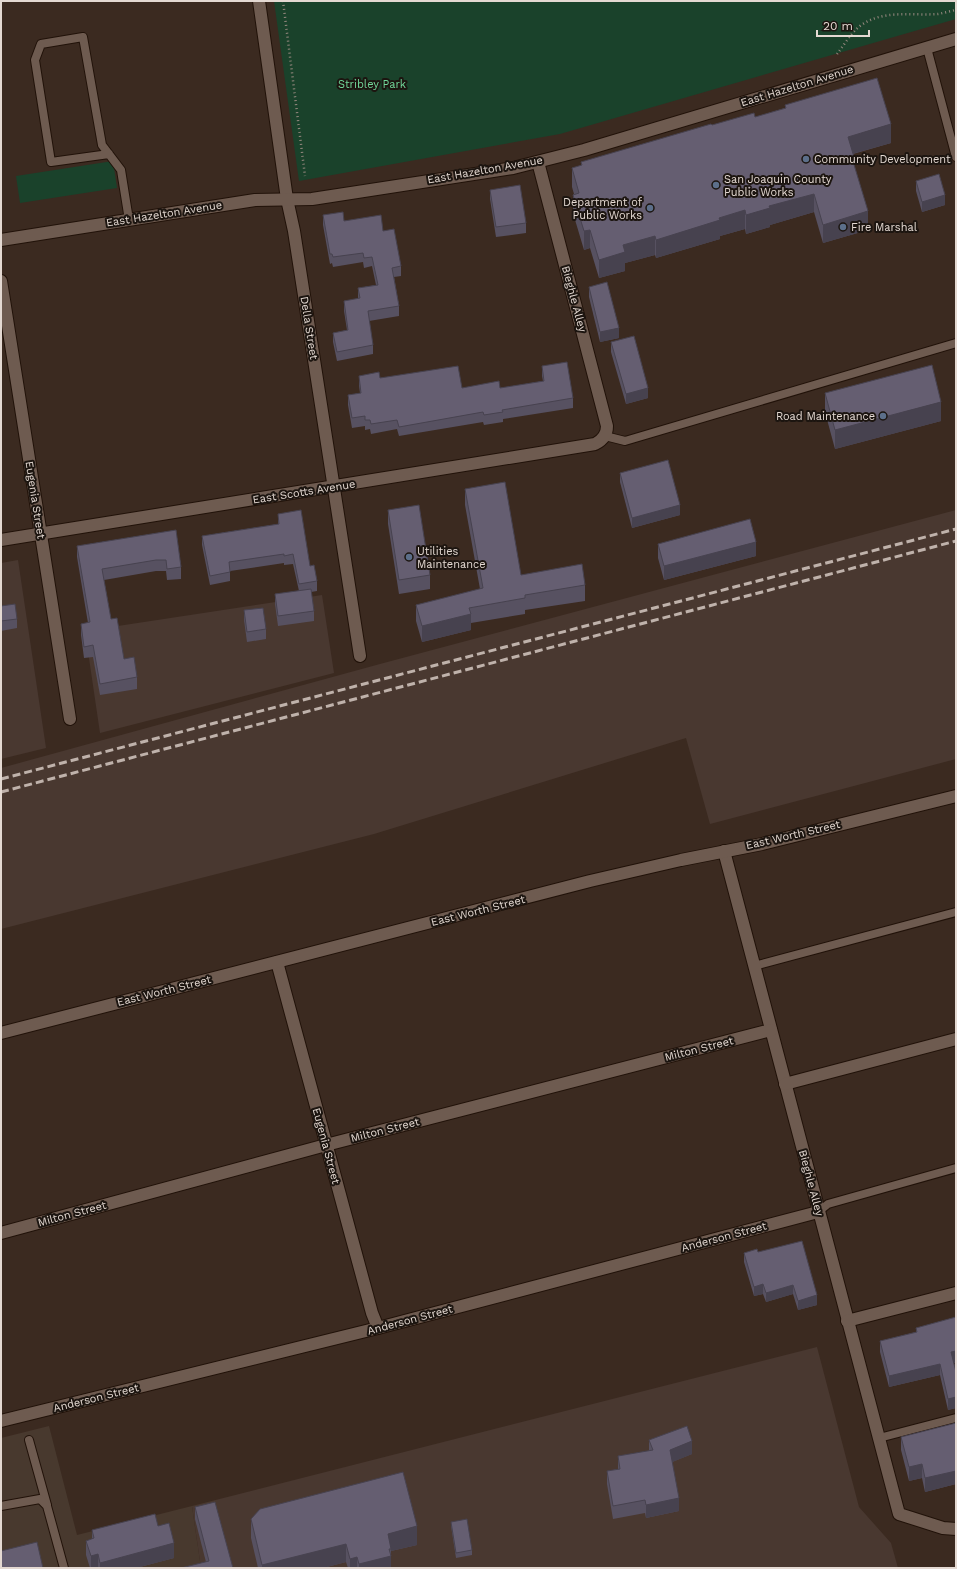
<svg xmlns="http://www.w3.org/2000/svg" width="957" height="1569" viewBox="0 0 957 1569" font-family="'Work Sans',sans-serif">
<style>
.commercial{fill:#48392e}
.industrial{fill:#493830}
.green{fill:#1a422b}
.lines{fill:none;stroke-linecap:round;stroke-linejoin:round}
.lane-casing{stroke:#211209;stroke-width:10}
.street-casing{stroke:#211209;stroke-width:14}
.path{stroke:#96887f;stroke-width:2.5;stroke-dasharray:1 3;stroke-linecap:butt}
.lane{stroke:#6e5b50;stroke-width:8}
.street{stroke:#6e5b50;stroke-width:12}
.rail{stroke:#bfb2ab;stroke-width:3;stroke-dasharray:8 4;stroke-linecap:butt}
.wall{fill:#575161}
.shaded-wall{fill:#47424f}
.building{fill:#655e71;stroke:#47424f}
.service-dot{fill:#5c6f8a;stroke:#1c1510;stroke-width:1.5}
.labels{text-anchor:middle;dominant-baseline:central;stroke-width:4;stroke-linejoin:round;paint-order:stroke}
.park-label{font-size:11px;fill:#71d79a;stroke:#1c1510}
.street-label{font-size:11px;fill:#e4d9d2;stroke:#1c1510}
.poi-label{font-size:11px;fill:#e4d9d2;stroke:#1c1510;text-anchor:start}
</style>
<rect width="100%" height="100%" fill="#3b2a20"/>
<path class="commercial" d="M49,1426l28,109 115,-29 9,62h-200v-130z"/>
<g class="industrial">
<path d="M956,510v249l-246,65 -24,-86 -312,96 -373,95v-161l379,-104z"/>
<path d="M18,560l28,188 -45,11v-196z"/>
<path d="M322,595l12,78 -234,60 -15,-102z"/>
<path d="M817,1347l42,160 32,36 7,25h-697l-9,-62z"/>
</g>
<g class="green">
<path d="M274,1h682v18l-396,115 -261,47z"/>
<path d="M113,161l4,27 -97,15 -4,-27z"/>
</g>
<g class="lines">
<g class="lane-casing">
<g id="lane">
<path d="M927,48l29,109"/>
<path d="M109,154l-58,8 -16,-102 6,-16 42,-7 19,108 19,25 8,50"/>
<path d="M605,436l20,5 331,-98"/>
<path d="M754,966l202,-54"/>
<path d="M818,1212l10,-8 128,-36"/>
<path d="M879,1438l77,-20"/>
<path d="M29,1440l18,65"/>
<path d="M1,1506l39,-7 7,7 17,62"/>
</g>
</g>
<g class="street-casing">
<g id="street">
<path d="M259,1l28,198 7,32 66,425"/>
<path d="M1,240l254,-40 57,-1 201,-31 71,-18 372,-111"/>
<path d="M1,281l69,438"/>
<path d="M1,540l594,-96c8,-4 12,-10 12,-18l-69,-264"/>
<path d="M724,851l175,663 44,14 13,1"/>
<path d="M277,962l95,351 6,15"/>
<path d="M1,1033l589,-152 91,-21 81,-16 194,-48"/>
<path d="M785,1084l171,-45"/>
<path d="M1,1233l325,-88 445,-115"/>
<path d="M847,1321l109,-28"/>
<path d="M1,1421l377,-93 440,-116"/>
</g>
</g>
<g class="path">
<path d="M283,1l22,175"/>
<path d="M837,54c7,-9 14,-21 23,-28 23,-17 52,-10 78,-12 6,-1 12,-3 18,-4"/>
</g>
<use href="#lane" class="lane"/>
<use href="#street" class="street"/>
<g class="rail">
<path d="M1,779l955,-250"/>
<path d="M1,792l955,-251"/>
</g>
</g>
<g class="wall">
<path d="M785,105l106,38 -38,11 1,12 14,64 -45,13 -9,-31 -44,13v2l-24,7 -1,-5 -25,7v3l-64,19 -1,-3 -30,8v8l-26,7 -9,-30 -6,2 -11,-37v-18l1,-1 -2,-7v-19l9,-2v-4l131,-37 43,-8 30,-9z"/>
<path d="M916,181l29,24 -23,7 -6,-21z"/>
<path d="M490,190l36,33v10l-30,4 -6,-38z"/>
<path d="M323,215l60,16 18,35v10l-7,1 5,29v10l-30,5 4,24v9l-36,7 -4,-19v-9l14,-3 -3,-19v-10l14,-2v-11l18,-3 -4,-19 -8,2 -1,-6 -30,5 -1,-4 -2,1 -7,-39z"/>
<path d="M589,287l30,51 -19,4 -11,-45z"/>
<path d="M611,342l37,56 -22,6 -15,-52z"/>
<path d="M542,366l31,32v10l-70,11v3l-19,3 -1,-3 -84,14 -2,-7 -26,5 -1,-5 -5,1v-4l-13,2 -4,-23v-10l12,-2 -1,-7v-10l21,2 82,10h38l43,-7 -1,-5z"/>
<path d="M825,393l116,28 -106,28 -10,-37z"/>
<path d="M620,473l60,42 -48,13 -12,-46z"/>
<path d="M465,489l56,86 64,10v16l-60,9v4l-54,9v7l-49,12 -6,-21v-16l64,-16 -15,-84z"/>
<path d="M388,510l42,65v14l-31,5 -11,-70z"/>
<path d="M278,514l32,52 7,15v10l-6,1 3,19v10l-36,5 -3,-22v-10l24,-3 -6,-27 -9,1v-2l-54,8v10l-20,4 -8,-40v-9l76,-12z"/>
<path d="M176,530l5,37v12l-14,1 -1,-9h-10l-52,9 7,39 13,40 13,18v12l-37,6 -7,-38 -9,1 -3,-23v-11l7,-1 -11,-66v-11z"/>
<path d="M658,544l98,12 -92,24 -6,-22z"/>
<path d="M1,606l16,13v9l-16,3z"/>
<path d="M244,610l22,19v10l-19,3 -3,-22z"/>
<path d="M758,1252l59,53 -19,5 -5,-16 -27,8 -3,-8 -9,2 -10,-34v-9z"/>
<path d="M956,1317v45l-2,1 2,9v36l-8,2 -8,-35 -51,12 -9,-35v-11l36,-9v-4z"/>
<path d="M956,1423v61l-31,8 -3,-14 -13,3 -8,-31v-13z"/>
<path d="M649,1440l43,14 -20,8 7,49 -33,7 -1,-5 -32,6 -6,-35v-13l11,-2v-13l31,-5z"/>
<path d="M195,1507l38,61 -27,-6 -11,-43z"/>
<path d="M251,1519l166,26 -26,6v17h-43l-2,-6 -23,6h-65l-7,-30z"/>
<path d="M451,1522l21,28v5l-16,3 -5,-32z"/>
<path d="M158,1526l16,32 -38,10h-46l-4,-13v-14l6,-2v-9z"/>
</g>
<g class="shaded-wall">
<path d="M891,124v19l-43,12v-18z"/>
<path d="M854,157v19l-2,-18z"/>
<path d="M814,194v18l-44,13v2l-24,7v-19l23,-9z"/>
<path d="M945,195v10l-23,7v-10z"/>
<path d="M745,210v19l-25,7v3l-64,19v-18l63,-22z"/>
<path d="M868,211v19l-45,13v-18z"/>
<path d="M590,230v18l-6,2v-19z"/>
<path d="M655,236v19l-30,8v8l-26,7v-18l24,-15z"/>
<path d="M619,328v10l-19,4v-10z"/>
<path d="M648,388v10l-22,6v-10z"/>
<path d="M941,402v19l-106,28v-19z"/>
<path d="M680,505v10l-48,13v-10z"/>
<path d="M756,542v14l-92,24v-14z"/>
<path d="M471,614v16l-49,12v-16z"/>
<path d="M763,1284v10l-9,2v-9z"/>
<path d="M793,1285v9l-27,8v-9z"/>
<path d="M817,1295v10l-19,5v-9z"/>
<path d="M956,1351v11l-5,1v-11z"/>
<path d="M940,1364v11l-51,12v-11z"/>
<path d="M956,1397v11l-8,2v-11z"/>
<path d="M692,1441v13l-22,9v-13z"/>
<path d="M922,1464v14l-13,3v-14z"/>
<path d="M956,1471v13l-31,8v-14z"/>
<path d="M679,1498v13l-33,7v-13z"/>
<path d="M417,1526v19l-26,6 -3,-17z"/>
<path d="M174,1543v15l-38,10h-36v-5z"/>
<path d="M346,1544v18l-23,6h-61v-3z"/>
<path d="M98,1554v14h-7v-12z"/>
<path d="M391,1556v12h-32v-4z"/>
<path d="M357,1557v11h-7v-9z"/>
</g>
<g class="building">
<path d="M877,78l14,46 -43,13 6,20 -2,1 16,53 -45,14 -9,-31 -45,12 1,2 -24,7 -1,-5 -26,8 1,2 -64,20 -1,-4 -32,9 2,7 -26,8 -9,-30 -6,1 -11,-36 6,-2 -7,-25 10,-3 -1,-3 130,-38 1,1 42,-12 1,4 31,-9 -1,-3z"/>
<path d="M939,174l6,21 -23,7 -6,-21z"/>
<path d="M520,185l6,38 -30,4 -6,-37z"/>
<path d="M343,212l1,9 37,-6 2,16 11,-2 7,37 -9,2 7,38 -31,5 5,34 -36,7 -4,-19 15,-3 -4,-29 16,-3 -2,-10 20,-3 -6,-28 -8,1 -1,-5 -30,4 -1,-3h-2l-7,-39z"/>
<path d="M607,282l12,46 -19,4 -11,-45z"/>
<path d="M634,336l14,52 -22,6 -15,-52z"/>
<path d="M567,362l6,36 -71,12 1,2 -19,3 -1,-3 -84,15 -2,-7 -26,4 -1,-4h-5v-4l-13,2 -4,-23 13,-2 -2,-17 20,-4 1,6 78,-12 4,22 37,-7 1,7 44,-7 -2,-15z"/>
<path d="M932,365l9,37 -106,28 -10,-37z"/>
<path d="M668,460l12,45 -48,13 -12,-45z"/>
<path d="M505,482l16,93 61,-11 3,21 -60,10v3l-56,10 2,6 -49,12 -6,-21 67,-17 -18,-99z"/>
<path d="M419,505l11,70 -31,5 -11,-70z"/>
<path d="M301,510l9,56 4,-1 3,16 -18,3 -6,-30 -9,2v-2l-55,8 1,10 -20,4 -8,-40 77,-12 -1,-10z"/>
<path d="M750,519l6,23 -92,24 -6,-22z"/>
<path d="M176,530l5,37 -14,2 -1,-9h-10l-54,9 9,50 6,-1 7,41 10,-2 3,20 -37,7 -7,-39 -9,2 -3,-23 9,-2 -13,-76z"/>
<path d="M311,589l3,22 -36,5 -3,-22z"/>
<path d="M15,604l2,15 -16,2v-15z"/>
<path d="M263,608l3,21 -19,3 -3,-22z"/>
<path d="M802,1241l15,54 -19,6 -5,-16 -27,8 -3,-9 -9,3 -10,-34 13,-4 1,3z"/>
<path d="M956,1317v34l-5,1 5,20v25l-8,2 -8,-35 -51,12 -9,-35 37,-9 -1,-4z"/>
<path d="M956,1423v48l-31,7 -3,-14 -13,3 -8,-30z"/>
<path d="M687,1426l5,15 -22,9 9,48 -33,7 -1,-5 -32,6 -6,-35 13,-2 -2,-13 35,-6 -4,-10z"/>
<path d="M403,1472l14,54 -29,8 3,15h-2l2,7 -32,8 -2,-7 -7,2 -4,-15 -84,21 -11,-46 9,-10z"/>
<path d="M215,1502l18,66h-52l28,-7 -14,-54z"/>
<path d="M155,1514l3,12 11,-3 5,20 -74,20 -2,-9 -7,2 -5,-15 8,-3 -2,-8z"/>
<path d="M467,1519l5,31 -16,3 -5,-31z"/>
<path d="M37,1542l6,26h-42v-17z"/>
</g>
<g class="service-dot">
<circle cx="806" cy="159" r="4"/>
<circle cx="716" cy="185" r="4"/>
<circle cx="650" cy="208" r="4"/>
<circle cx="843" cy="227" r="4"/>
<circle cx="883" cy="416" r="4"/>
<circle cx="409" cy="557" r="4"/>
</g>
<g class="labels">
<g class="park-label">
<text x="372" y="84">Stribley Park</text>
</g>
<g class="street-label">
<text transform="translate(797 86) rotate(-17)">East Hazelton Avenue</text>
<text transform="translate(485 170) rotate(-10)">East Hazelton Avenue</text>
<text transform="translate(164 214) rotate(-9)">East Hazelton Avenue</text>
<text transform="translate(574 299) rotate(75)">Bieghle Alley</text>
<text transform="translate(309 328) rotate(81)">Della Street</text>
<text transform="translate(304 492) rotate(-9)">East Scotts Avenue</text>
<text transform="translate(35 500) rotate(81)">Eugenia Street</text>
<text transform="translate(793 835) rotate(-13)">East Worth Street</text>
<text transform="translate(478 911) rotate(-14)">East Worth Street</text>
<text transform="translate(164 991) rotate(-14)">East Worth Street</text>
<text transform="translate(699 1049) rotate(-14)">Milton Street</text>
<text transform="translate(385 1130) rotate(-14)">Milton Street</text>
<text transform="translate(326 1146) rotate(75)">Eugenia Street</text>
<text transform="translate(811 1183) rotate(75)">Bieghle Alley</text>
<text transform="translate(72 1214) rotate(-15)">Milton Street</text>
<text transform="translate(724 1237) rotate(-15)">Anderson Street</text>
<text transform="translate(410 1320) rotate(-15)">Anderson Street</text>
<text transform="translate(96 1398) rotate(-14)">Anderson Street</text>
</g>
<g class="poi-label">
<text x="814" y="159">Community Development</text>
<text x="724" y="179">San Joaquin County<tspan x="724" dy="13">Public Works</tspan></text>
<text x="642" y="202" text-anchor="end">Department of<tspan x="642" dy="13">Public Works</tspan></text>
<text x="851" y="227">Fire Marshal</text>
<text x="875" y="416" text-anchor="end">Road Maintenance</text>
<text x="417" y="551">Utilities<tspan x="417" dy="13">Maintenance</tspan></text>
</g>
</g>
<rect width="957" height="1569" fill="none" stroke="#e4d9d2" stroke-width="4"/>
<path d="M817 30v6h52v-6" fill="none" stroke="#e4d9d2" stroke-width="2"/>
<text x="823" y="30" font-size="12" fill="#e4d9d2" stroke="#1c1510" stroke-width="3" paint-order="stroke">20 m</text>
</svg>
